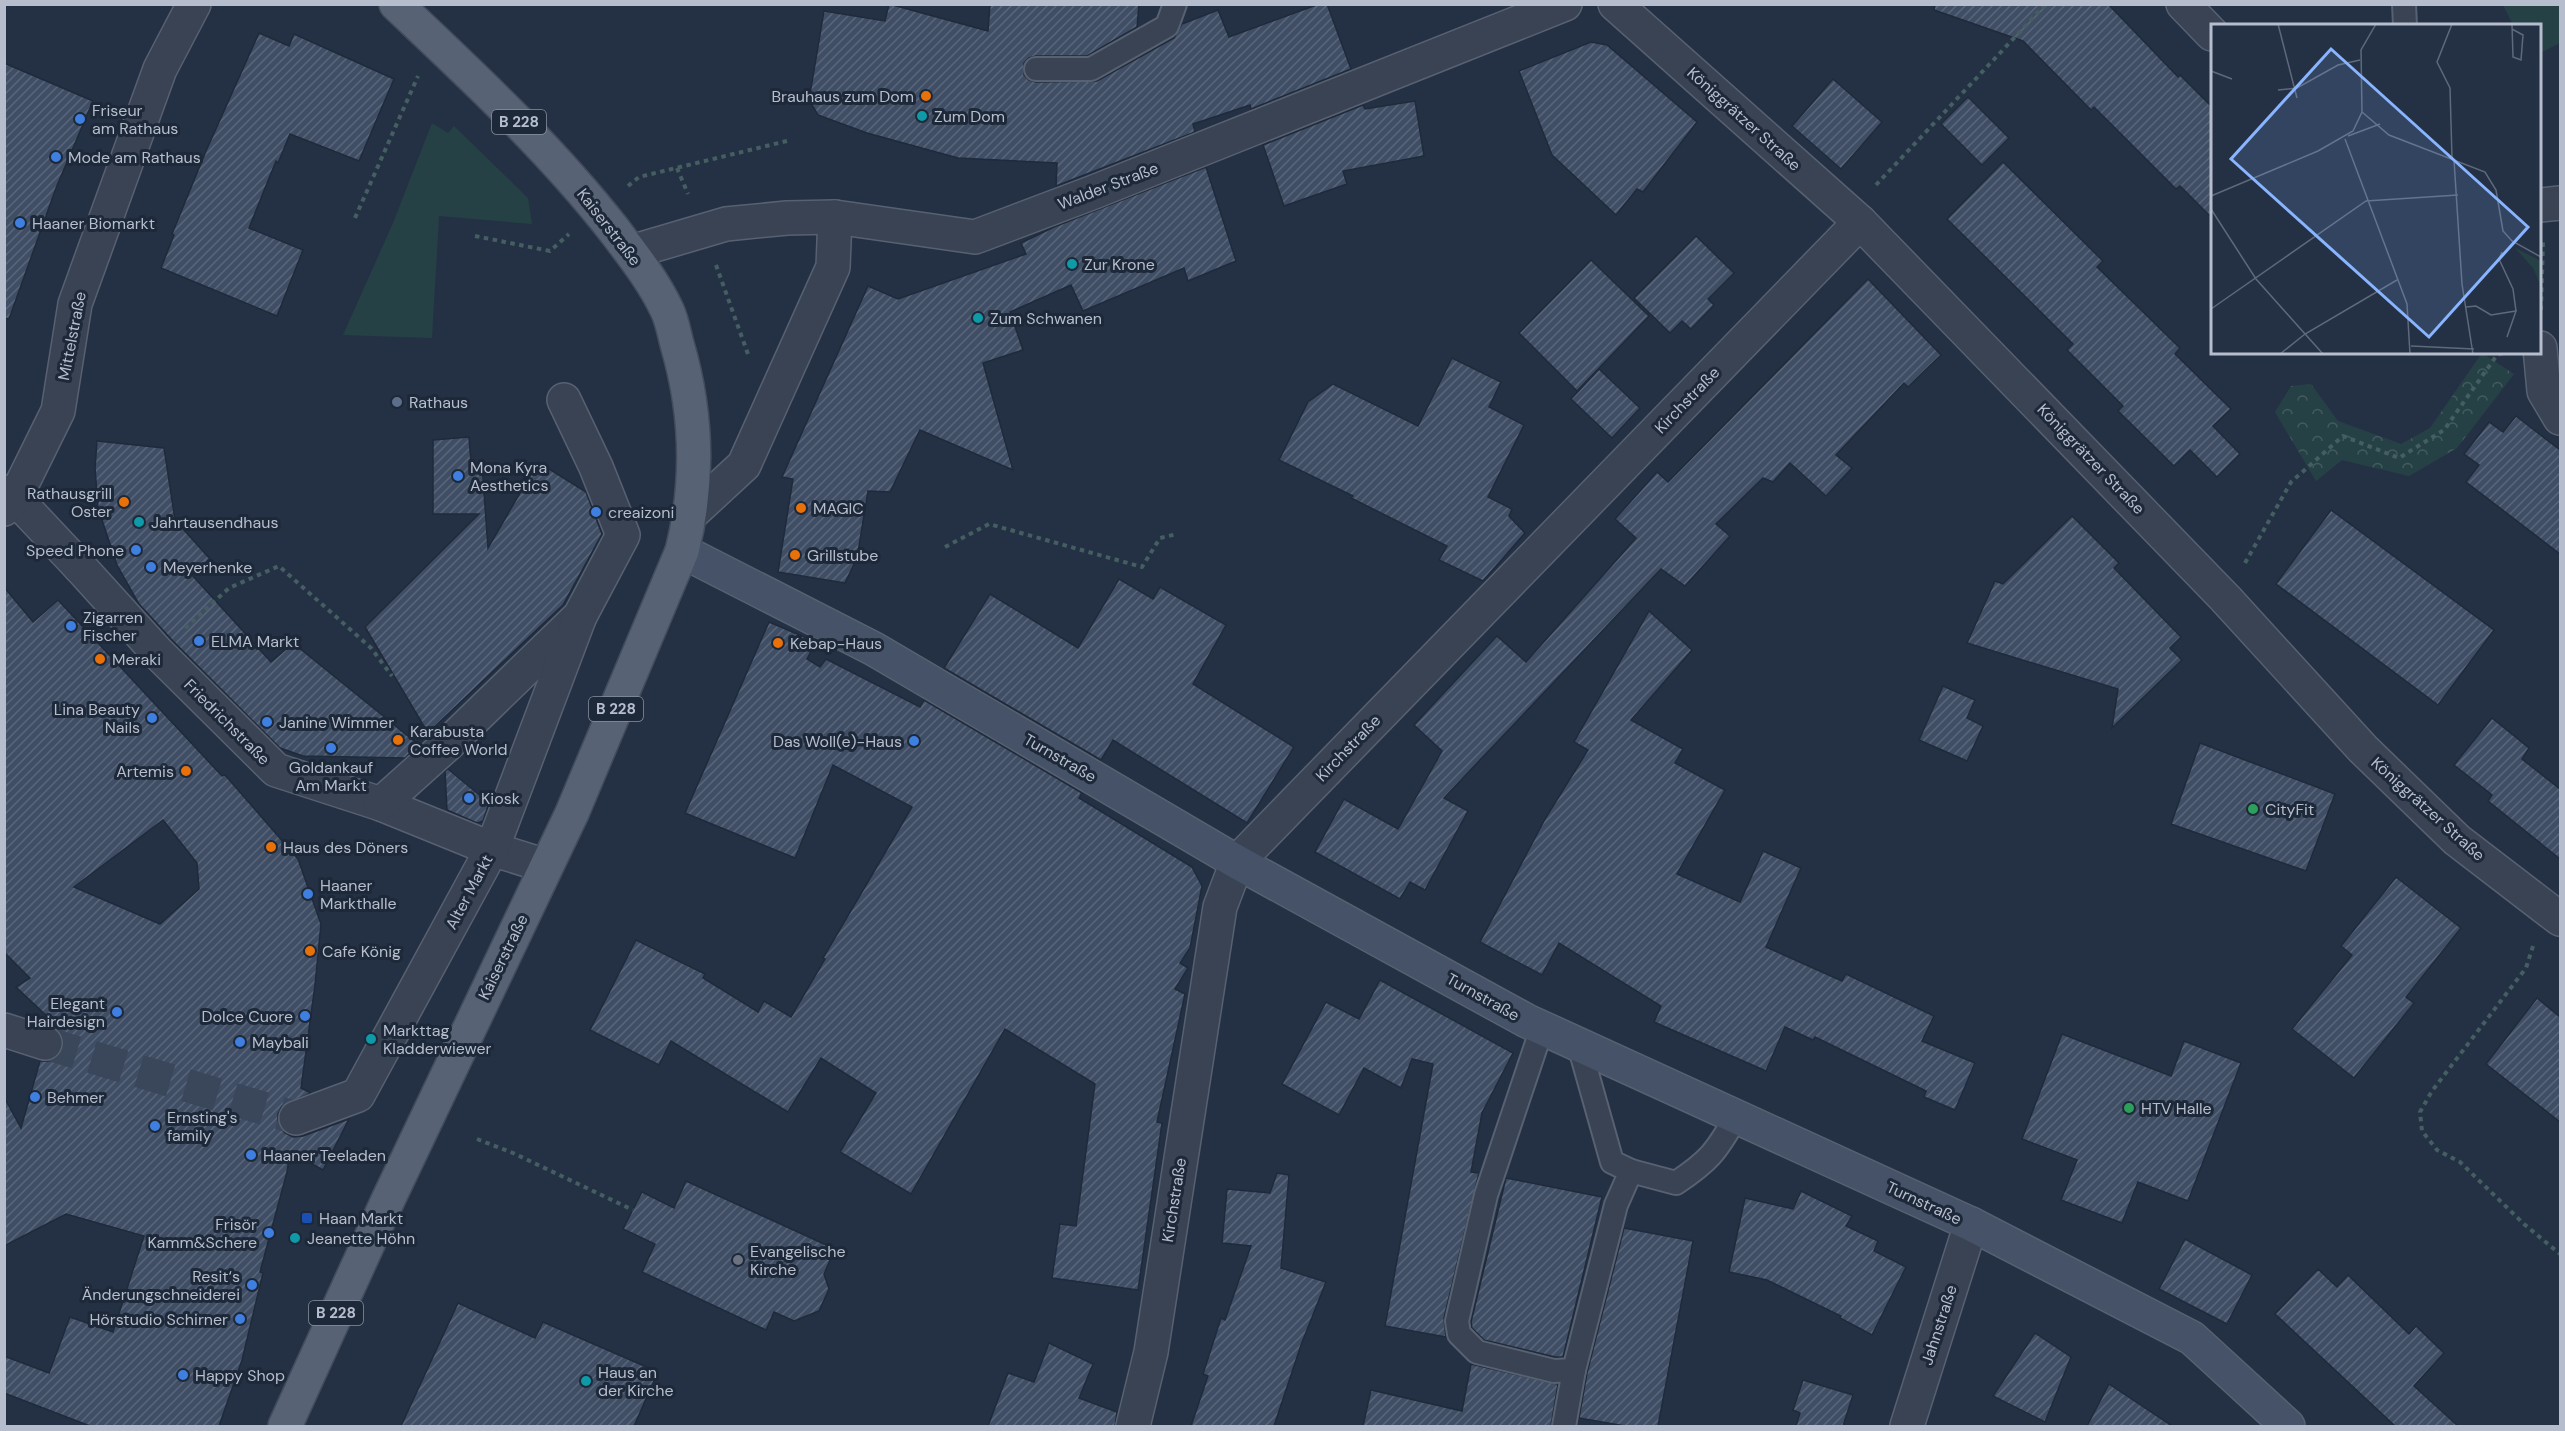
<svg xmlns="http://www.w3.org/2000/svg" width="2565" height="1431" viewBox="0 0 2565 1431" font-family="'DM Sans',sans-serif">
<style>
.grass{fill:#264145}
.park{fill:url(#park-crowns)}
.building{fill:url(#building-hatch);stroke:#1f2a3b;stroke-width:1.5;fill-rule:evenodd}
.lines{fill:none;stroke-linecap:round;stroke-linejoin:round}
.pedestrian-tunnel{stroke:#3a4659;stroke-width:33;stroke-dasharray:33 16;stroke-linecap:butt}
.service-casing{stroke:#576171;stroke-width:26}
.pedestrian-casing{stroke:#576171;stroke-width:36}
.minor-casing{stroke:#576171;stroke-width:36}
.secondary-casing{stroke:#576171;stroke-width:36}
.primary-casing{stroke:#424c5d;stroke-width:36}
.path{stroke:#445e61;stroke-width:4;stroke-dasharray:4.5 4.5;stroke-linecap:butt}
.service{stroke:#394354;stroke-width:22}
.pedestrian{stroke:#394354;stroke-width:33}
.minor{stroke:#394354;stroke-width:33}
.secondary{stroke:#465267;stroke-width:33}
.primary{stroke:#576274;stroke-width:33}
.food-dot{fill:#e8710a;stroke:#1d2839;stroke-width:2}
.culture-dot{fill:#0f9aa8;stroke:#1d2839;stroke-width:2}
.shop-dot{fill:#3f7fe0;stroke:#1d2839;stroke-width:2}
.service-dot{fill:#5c6f8a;stroke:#1d2839;stroke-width:2}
.leisure-dot{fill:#2e9e5b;stroke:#1d2839;stroke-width:2}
.transit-dot{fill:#1a4fb4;stroke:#1d2839;stroke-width:2}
.worship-dot{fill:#6b7280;stroke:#1d2839;stroke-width:2}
.labels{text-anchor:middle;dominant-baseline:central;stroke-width:6;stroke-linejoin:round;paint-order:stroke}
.shield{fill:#1d2839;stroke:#8891a1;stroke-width:1.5}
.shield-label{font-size:15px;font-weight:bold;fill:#b6becd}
.poi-label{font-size:16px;fill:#b6becd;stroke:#1d2839;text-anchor:start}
.street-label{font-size:16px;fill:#b6becd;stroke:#1d2839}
.inset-road{fill:none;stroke:#5e697b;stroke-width:1.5}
.view{fill:#89b4ff;fill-opacity:0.15;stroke:#89b4ff;stroke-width:3}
.inset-edge{fill:none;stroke:#b6becd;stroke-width:3}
</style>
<defs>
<pattern id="park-crowns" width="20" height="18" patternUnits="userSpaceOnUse" patternTransform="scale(1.5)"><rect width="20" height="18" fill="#264145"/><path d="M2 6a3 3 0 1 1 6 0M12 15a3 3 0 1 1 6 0" fill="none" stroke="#435b5f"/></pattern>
<pattern id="building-hatch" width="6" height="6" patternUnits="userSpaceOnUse" patternTransform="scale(1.5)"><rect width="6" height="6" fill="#404e65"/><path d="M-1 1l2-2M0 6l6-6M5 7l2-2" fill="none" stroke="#59667a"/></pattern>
</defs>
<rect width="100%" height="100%" fill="#243144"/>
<g class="grass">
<path d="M2503,5h57v38l-20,10v-27l-27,-1z"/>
<path d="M432,123l16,10 6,-7 74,72 4,26 -93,-8 -7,122 -89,-3 50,-112z"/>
</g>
<path class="park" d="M2482,353l32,21 -57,74 -48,28 -67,-16 -26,21 -41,-69 16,-26 20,-2 27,37 63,23 29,-16z"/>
<g class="building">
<path d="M889,4l99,27 2,-27h149l-2,23 -50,29h-51l-7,2 -5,5v12l5,5 7,2 61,-1 77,-43 8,-14 36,-14 11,27 90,-33h8l24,65 -100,40 -1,-4 -57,19 2,8 -139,54 1,-23 -99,-5 -91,-25 -49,-18 -9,-15 15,-89 61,10z"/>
<path d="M1935,4h173l70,73 2,-2 32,32v111l-32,-32 -4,3 -82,-82 -3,3 -68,-69 -89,-31z"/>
<path d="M259,33l30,13 5,-12 100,45 -35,82 -69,-27 -12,29 -2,-2 -27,67 54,22 -26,66 -116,-48 13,-33 -2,-1 34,-83z"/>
<path d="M1591,42l16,3 90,77 -54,70 -6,-3 -21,26 -64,-60 -33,-84z"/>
<path d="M4,63l89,38 -37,87 -47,131 -5,-1z"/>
<path d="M1833,79l49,43 -41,47 -49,-43z"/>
<path d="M1968,97l41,41 -27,27 -41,-41z"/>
<path d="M1415,101l9,55 -81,15 4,13 -63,22 -21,-61 100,-40 2,4z"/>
<path d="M2003,162l100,99 -6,6 83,81 -5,6 56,55 -18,17 27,28 -23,23 -27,-27 -16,16 -56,-55 5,-5 -56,-56 6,-6 -126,-125z"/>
<path d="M1206,167l30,94 -48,20 -4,-13 -101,43 -12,-26 -61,27 13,38 -40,13 30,107 -93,-40 -30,62 -22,-1 -11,67 -12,25 -67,-11 15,-93 -11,-2 86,-191 30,13 128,-45 -5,-11 33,-16z"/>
<path d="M1696,236l38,37 -26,26 6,6 -23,24 -9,-8 -12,12 -36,-35z"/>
<path d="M1591,260l58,56 -72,75 -58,-58z"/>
<path d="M1868,279l73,76 -33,32 -4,-4 -68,72 16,13 -26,28 -36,-33 -17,19 -10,-4 -47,46 14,12 -45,50 -24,-17 -217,229 24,13 -43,79 -15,-8 -10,17 -85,-47 29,-53 54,30 44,-78 -28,-26 83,-89 29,26 110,-124 -21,-19 42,-47 11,10z"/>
<path d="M1452,358l49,24 -12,25 35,18 -36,72 24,12 -3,7 16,17 -42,48 -44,-21 8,-14 -96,-48 2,-2 -74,-36 29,-58 25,-18 85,42z"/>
<path d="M1599,369l41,39 -28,30 -41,-39z"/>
<path d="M2516,416l44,34v104l-94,-72 13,-17 -15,-11 25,-32 14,10z"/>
<path d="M469,437l2,26 11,1 6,84 50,-86 48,30 16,42 -39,71 -135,128 -63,-106 114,-113h-46v-74z"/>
<path d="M97,441l67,7 11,72 35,39 -18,16 79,87 22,-19 126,102 -14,13 -102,-2 -23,-8 -108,-108 -33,-36 -22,-39 -19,-57 -3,-40z"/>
<path d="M2331,510l163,120 -56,75 -162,-121z"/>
<path d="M2072,516l47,47 -5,5 67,69 -11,11 12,12 -70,68 6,-39 -151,-46 28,-62 8,3z"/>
<path d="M1119,579l34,20 7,-12 66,38 -33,59 101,63 -47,76 -134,-83 -12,20 -157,-92 46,-74 88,54z"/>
<path d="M4,587l29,35 25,-22 164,176 3,-1 73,84 23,65 -6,61 -14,103 10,5 -29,13 -4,8v10l7,9 8,4 10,-1 46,-17 -26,51 -33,-18 -3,20 -27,100 3,1 -21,87 -23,66h-129l-86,-33v-37l45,17 21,-56 43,15 31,-96 -78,-22 -62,32v-149l17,31 19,-67h10l7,-4 6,-8v-9l-5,-10 -8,-5 1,-5 -35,-33 14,-9 -26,-26zM163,820l34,43 2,26 -39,35 -86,-37z"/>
<path d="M1649,611l43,39 -61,70 52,29 -8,14 50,27 -48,84 63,28 23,-51 38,17 -35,79 76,34 4,-7 88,42 -12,25 53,22 -20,47 -31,-13 2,-6 -111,-54 -2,3 -28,-13 -19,44 -112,-49 7,-16 -102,-63 -17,32 -62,-33 65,-123 43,-69 -14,-8z"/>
<path d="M769,622l47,20 -9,17 13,8 6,-8 94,48 4,-7 158,93 -3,5 113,69 10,19 -12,62 -10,15 8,5 -13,21 10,5 -28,128 5,1 -24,167 -86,-12 8,-54 16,2 19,-142 -90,-55 -94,165 -71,-42 36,-59 -55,-35 -33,54 -117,-71 -12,24 -69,-35 46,-90 69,34 -2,4 55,34 6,-11 27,16 34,-58 -2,-1 89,-151 -79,-42 -38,93 -110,-45z"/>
<path d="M1943,686l32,14 -8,18 16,8 -16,35 -48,-21z"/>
<path d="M2492,718l37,30 -7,11 38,30v70l-72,-58 4,-6 -38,-30z"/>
<path d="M2200,743l135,51 -29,77 -135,-47z"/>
<path d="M448,769l41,34 -6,18 -6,2 -30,-13 -2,-39z"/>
<path d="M2396,877l65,51 -55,69 8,6 -60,75 -62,-49 60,-74 -11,-9z"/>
<path d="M1380,980l133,73 -31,60 -11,59 8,1 -35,145 2,19 -61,-11 48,-262 -21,-5 -11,29 -37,-20 -25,47 -57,-31 44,-82 33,17z"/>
<path d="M2537,998l23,19v105l-74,-58z"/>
<path d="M2062,1034l109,42 13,-35 57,22 -53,138 -50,-19 -16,41 -61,-23 16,-40 -55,-21z"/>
<path d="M1277,1173l12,2 -8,93 45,14 -25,63 -27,81h-83l17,-50 -5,-2 18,-56 4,2 26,-74 -29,-3 5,-54 43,4z"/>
<path d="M1506,1178l96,19 -39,160h-8l-71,-17 -12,-12 -1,-6z"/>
<path d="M686,1181l149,68 -11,25 5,15 -10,22 -25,10 -20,-9 -8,18 -124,-58 13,-28 -32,-15 19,-37 32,16z"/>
<path d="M1801,1191l51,25 -6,10 32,15 -4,10 32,16 -34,68 -32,-17 1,-2 -74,-36 -38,-8 16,-74 48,11z"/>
<path d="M1624,1228l69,13 -35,185h-33l-46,-8 8,-45z"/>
<path d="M2185,1239l67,36 -25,49 -68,-35z"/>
<path d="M2318,1269l19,18 11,-12 61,59 7,-8 28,27 -30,33 44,40h-63l-120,-112z"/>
<path d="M458,1303l77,35 8,-16 115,50 -24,54h-233z"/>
<path d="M2035,1333l36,24 -26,65 -52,-26z"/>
<path d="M1049,1343l44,21 -14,34 38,14 -2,14h-127l20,-53 26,9z"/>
<path d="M1471,1364l87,20 -7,42h-188l8,-36 91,21z"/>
<path d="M1803,1380l50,15 -10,31h-47l4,-13 -7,-3z"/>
<path d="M2109,1384l63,42h-85z"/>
</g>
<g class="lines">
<path class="pedestrian-tunnel" d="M45,1043l251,75"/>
<g class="service-casing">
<g id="service">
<path d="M2404,4l1,22"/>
<path d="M1036,69h55l76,-43 8,-22"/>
<path d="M1542,1028l-56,167 -29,126 2,13 18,18 77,19 20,-1 42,-165 15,-34 -19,-9 -33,-117"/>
<path d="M1631,1171l45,12c33,-22 40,-31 60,-66"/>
<path d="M1564,1426l10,-56"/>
</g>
</g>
<g class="pedestrian-casing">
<g id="pedestrian">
<path d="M80,567l78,86 118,117 105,34 111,45 54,17"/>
<path d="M381,804l68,-61 131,-127 43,-81 -27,-68 -32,-67"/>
<path d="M4,1030l41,13"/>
<path d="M296,1118l62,-23 134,-246 88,-233"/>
</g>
</g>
<g class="minor-casing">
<g id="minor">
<path d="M1615,4l245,218 365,376 138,151 94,91 103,79"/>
<path d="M2183,4l29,30"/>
<path d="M2540,205l20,-2"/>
<path d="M631,252l95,-28 61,-6 48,-1 140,20 119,-45 471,-188"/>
<path d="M2540,348l4,43 16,27"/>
<path d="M4,492l11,6 65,69"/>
<path d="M4,509l11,-11 43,-87 17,-107 85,-235 34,-65"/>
<path d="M691,514l53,-49 89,-198 2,-50"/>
<path d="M1133,1426l18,-74 69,-445 17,-45 623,-640"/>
<path d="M1907,1426l64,-202"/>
</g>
</g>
<g class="secondary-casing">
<path id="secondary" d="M682,551l192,98 363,213 290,159 444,203 221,114 96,88"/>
</g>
<g class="primary-casing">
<path id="primary" d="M285,1426l103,-226 184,-387 110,-262c17,-68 15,-139 -5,-207 -3,-11 -5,-24 -10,-34 -13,-28 -34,-55 -53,-80 -65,-83 -142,-154 -218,-226"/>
</g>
<g class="path">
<path d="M677,168l11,26"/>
<path d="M1876,185l170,-181"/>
<path d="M628,186l11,-9 152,-37"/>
<path d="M355,218l63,-142"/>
<path d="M475,236l75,15 19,-17"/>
<path d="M716,265l33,92"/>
<path d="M2541,310l2,-68"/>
<path d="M945,547l44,-23 153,43 18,-29 17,-4"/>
<path d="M2245,563l46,-81 52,-46 56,22 45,-28 53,-75 6,-2"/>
<path d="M185,628l44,-40 50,-22 92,82 21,28"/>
<path d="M2533,946l-7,22 -94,123 -12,21 2,19 15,19 23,12 64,62 36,30"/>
<path d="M477,1139l36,14 120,57"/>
</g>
<use href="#service" class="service"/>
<use href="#pedestrian" class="pedestrian"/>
<use href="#minor" class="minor"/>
<use href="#secondary" class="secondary"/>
<use href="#primary" class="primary"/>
</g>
<g class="food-dot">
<circle cx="926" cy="96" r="6"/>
<circle cx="124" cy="502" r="6"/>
<circle cx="801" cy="508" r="6"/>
<circle cx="795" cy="555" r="6"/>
<circle cx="778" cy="643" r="6"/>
<circle cx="100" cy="659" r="6"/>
<circle cx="398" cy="740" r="6"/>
<circle cx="186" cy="771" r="6"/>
<circle cx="271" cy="847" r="6"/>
<circle cx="310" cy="951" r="6"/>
</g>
<g class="culture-dot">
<circle cx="922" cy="116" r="6"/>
<circle cx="1072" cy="264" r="6"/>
<circle cx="978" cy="318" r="6"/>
<circle cx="139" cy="522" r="6"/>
<circle cx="371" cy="1039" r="6"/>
<circle cx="295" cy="1238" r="6"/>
<circle cx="586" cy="1381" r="6"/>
</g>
<g class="shop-dot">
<circle cx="80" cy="119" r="6"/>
<circle cx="56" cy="157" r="6"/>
<circle cx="20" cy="223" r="6"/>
<circle cx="458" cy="476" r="6"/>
<circle cx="596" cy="512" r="6"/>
<circle cx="136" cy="550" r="6"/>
<circle cx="151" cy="567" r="6"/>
<circle cx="71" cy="626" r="6"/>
<circle cx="199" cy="641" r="6"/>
<circle cx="152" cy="718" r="6"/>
<circle cx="267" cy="722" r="6"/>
<circle cx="914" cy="741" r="6"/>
<circle cx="331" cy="748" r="6"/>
<circle cx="469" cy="798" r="6"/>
<circle cx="308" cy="894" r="6"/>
<circle cx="117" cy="1012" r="6"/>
<circle cx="305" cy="1016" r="6"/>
<circle cx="240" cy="1042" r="6"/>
<circle cx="35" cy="1097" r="6"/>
<circle cx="155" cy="1126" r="6"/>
<circle cx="251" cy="1155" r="6"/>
<circle cx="269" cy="1233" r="6"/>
<circle cx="252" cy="1285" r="6"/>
<circle cx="240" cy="1319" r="6"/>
<circle cx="183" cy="1375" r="6"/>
</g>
<circle class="service-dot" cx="397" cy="402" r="6"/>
<g class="leisure-dot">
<circle cx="2253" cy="809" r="6"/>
<circle cx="2129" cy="1108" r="6"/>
</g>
<rect class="transit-dot" x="301" y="1212" width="12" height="12" rx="3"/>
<circle class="worship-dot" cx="738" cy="1260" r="6"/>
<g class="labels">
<g class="shield">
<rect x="492" y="110" width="54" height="24" rx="4.5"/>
<rect x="589" y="697" width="54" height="24" rx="4.5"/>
<rect x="309" y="1301" width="54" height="24" rx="4.5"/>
</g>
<g class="shield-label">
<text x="519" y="122">B 228</text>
<text x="616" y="709">B 228</text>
<text x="336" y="1313">B 228</text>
</g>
<g class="poi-label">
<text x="914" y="96" text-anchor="end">Brauhaus zum Dom</text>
<text x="92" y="110">Friseur<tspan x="92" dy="18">am Rathaus</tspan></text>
<text x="934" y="116">Zum Dom</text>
<text x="68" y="157">Mode am Rathaus</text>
<text x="32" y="223">Haaner Biomarkt</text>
<text x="1084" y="264">Zur Krone</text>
<text x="990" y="318">Zum Schwanen</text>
<text x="409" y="402">Rathaus</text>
<text x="470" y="467">Mona Kyra<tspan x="470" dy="18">Aesthetics</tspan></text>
<text x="112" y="493" text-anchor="end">Rathausgrill<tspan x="112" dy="18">Oster</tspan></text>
<text x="813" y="508">MAGIC</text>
<text x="608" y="512">creaizoni</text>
<text x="151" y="522">Jahrtausendhaus</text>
<text x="124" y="550" text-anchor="end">Speed Phone</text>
<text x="807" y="555">Grillstube</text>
<text x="163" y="567">Meyerhenke</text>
<text x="83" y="617">Zigarren<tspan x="83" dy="18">Fischer</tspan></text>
<text x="211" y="641">ELMA Markt</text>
<text x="790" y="643">Kebap-Haus</text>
<text x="112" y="659">Meraki</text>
<text x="140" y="709" text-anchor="end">Lina Beauty<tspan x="140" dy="18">Nails</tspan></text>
<text x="279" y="722">Janine Wimmer</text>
<text x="410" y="731">Karabusta<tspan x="410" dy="18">Coffee World</tspan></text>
<text x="902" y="741" text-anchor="end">Das Woll(e)-Haus</text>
<text x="331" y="767" text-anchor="middle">Goldankauf<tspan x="331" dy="18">Am Markt</tspan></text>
<text x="174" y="771" text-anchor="end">Artemis</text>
<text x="481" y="798">Kiosk</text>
<text x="2265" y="809">CityFit</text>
<text x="283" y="847">Haus des Döners</text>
<text x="320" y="885">Haaner<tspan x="320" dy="18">Markthalle</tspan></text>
<text x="322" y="951">Cafe König</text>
<text x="105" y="1003" text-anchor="end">Elegant<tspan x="105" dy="18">Hairdesign</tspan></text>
<text x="293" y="1016" text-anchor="end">Dolce Cuore</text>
<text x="383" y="1030">Markttag<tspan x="383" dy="18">Kladderwiewer</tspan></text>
<text x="252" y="1042">Maybali</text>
<text x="47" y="1097">Behmer</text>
<text x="2141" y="1108">HTV Halle</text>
<text x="167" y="1117">Ernsting's<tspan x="167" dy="18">family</tspan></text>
<text x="263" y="1155">Haaner Teeladen</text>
<text x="319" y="1218">Haan Markt</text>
<text x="257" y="1224" text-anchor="end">Frisör<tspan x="257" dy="18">Kamm&amp;Schere</tspan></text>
<text x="307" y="1238">Jeanette Höhn</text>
<text x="750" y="1251">Evangelische<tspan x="750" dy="18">Kirche</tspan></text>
<text x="240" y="1276" text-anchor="end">Resit‘s<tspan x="240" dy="18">Änderungschneiderei</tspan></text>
<text x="228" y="1319" text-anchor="end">Hörstudio Schirner</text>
<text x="598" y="1372">Haus an<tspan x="598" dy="18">der Kirche</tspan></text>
<text x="195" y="1375">Happy Shop</text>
</g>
<g class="street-label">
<text transform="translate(1744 119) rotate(42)">Königgrätzer Straße</text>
<text transform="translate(1108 186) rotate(-21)">Walder Straße</text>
<text transform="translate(609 227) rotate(52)">Kaiserstraße</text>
<text transform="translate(72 336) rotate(-79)">Mittelstraße</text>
<text transform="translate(1687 400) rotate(-46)">Kirchstraße</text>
<text transform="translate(2091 459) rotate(46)">Königgrätzer Straße</text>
<text transform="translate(227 722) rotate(45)">Friedrichstraße</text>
<text transform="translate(1348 748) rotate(-46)">Kirchstraße</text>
<text transform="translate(1060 758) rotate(30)">Turnstraße</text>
<text transform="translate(2428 809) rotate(42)">Königgrätzer Straße</text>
<text transform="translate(469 892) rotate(-62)">Alter Markt</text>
<text transform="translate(503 957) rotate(-64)">Kaiserstraße</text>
<text transform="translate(1483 997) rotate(29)">Turnstraße</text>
<text transform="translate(1174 1200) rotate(-81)">Kirchstraße</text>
<text transform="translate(1924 1203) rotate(25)">Turnstraße</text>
<text transform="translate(1939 1325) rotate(-72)">Jahnstraße</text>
</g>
</g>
<g transform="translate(2211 24)">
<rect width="330" height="330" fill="#243144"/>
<path d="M304,224l26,13v25l-8,-18z" fill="#264145"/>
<path class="inset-road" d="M67,0l19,74M241,0l-15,38 13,26 2,70M301,0l1,33 8,3 2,-25 -11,-6M0,47l21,8M67,66l19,-2 41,-23 22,-5M151,88l27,23 96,37 11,18 7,41 9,10 29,16M137,112l32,-12M134,115l62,165 3,50M243,136l8,124 11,70M0,172l107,-45 35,-20 9,-19 -1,-62 15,-26M0,185l45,70 67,75M291,228l-3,7 14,30 3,22M255,283l10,-1 15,9 25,-4 -9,26M0,285l155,-108 92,-6M200,322l63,3M69,330l25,-20 92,-54"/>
<path class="view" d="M120,25l197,178 -99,110 -198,-178z"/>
<rect width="330" height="330" class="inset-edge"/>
</g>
<rect width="2565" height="1431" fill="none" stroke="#b6becd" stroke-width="12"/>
</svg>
